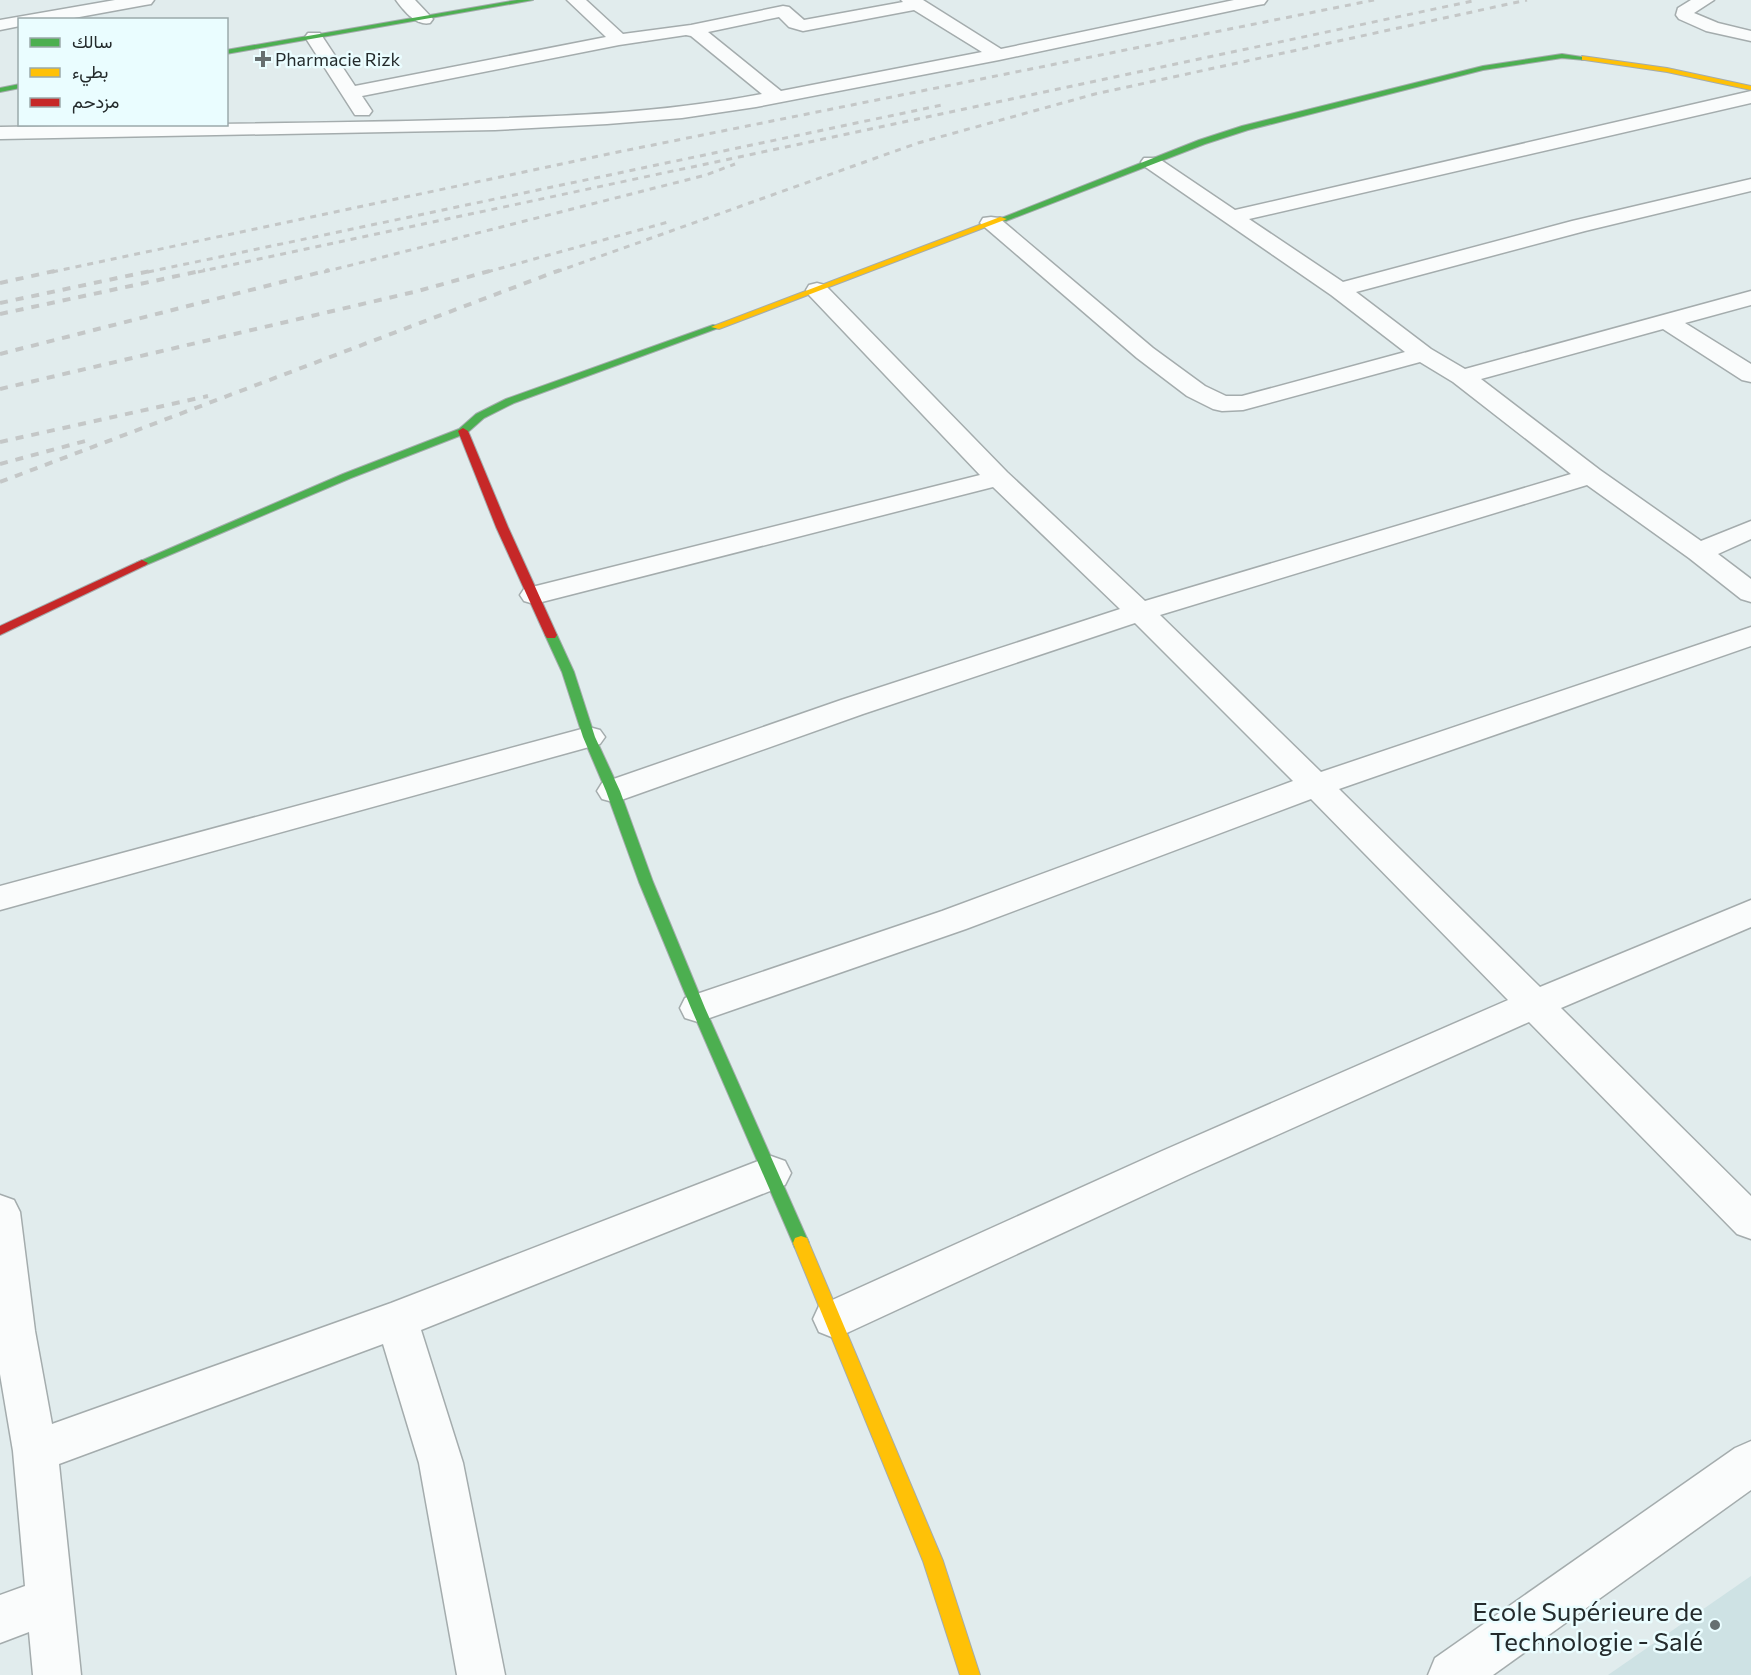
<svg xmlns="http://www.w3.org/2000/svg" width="1751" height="1675" viewBox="0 0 1751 1675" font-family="Commissioner,Vazirmatn,sans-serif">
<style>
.built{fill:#cee2e4}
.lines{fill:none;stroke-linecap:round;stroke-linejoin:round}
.street-casing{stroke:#a4acad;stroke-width:3}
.fast-casing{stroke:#a4acad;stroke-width:2}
.slow-casing{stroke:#a4acad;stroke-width:2}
.jam-casing{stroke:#a4acad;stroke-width:2}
.street{fill:#fafcfc;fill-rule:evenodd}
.fast{fill:#4caf50;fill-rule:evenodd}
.slow{fill:#ffc107;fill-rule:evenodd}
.jam{fill:#c62828;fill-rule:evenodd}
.rail-far1{stroke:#c4c7c7;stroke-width:3;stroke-dasharray:6 6;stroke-linecap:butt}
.rail{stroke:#c4c7c7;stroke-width:4;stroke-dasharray:8 8;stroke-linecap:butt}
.poi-dot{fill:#666f70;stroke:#eafdff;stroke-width:2}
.labels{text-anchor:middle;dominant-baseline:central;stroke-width:5;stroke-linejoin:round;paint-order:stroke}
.far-poi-label{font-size:18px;fill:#242b2c;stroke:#eafdff;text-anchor:start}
.near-poi-label{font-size:26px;fill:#242b2c;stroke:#eafdff;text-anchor:end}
</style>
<rect width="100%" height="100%" fill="#e1eced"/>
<path class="built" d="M1751,1576v99h-143z"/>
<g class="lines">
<g class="street-casing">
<g id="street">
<path d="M115,0h39l-3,4 -6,1 -82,15h-43v6l-20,4v-10z"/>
<path d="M396,0h19l18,19 -3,4c-14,3 -26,-12 -34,-23z"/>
<path d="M567,0h19l37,34 68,-9 92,-19 6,1 15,13 99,-18 -2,-2h22l78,49 233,-49h33l-3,4 -6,1 -259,55 -243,47 -74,11 -75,6 -112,6 -495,9v-12c149,-3 296,-3 445,-7 106,-3 213,-6 317,-26l-71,-58 -5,-1 -67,10 -257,51 10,15 -3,4h-14l-50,-78 3,-4h12l35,53 251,-49zM914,10l68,42 -201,39 -73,-59 71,-15 10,10 14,4z"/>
<path d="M1691,0h23l-20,13 24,10 33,8v10l-45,-10 -27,-12 -3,-4 2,-7z"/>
<path d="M1751,91v12l-502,116 94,63 229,-61 179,-42v12l-166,40 -229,61 75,57 34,20 286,-78v14l-66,18 66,41v18l-9,-2 -79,-51 -182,50 119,91 101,71 50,-20v18l-33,15 33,25v23l-10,-3 -52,-41 -102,-73 -427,130 161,157 430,-145v19l-412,143 201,198 211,-87v27l-190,81 190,188v43l-14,-5 -208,-212 -339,152 -341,158 -15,6 -15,-6 -6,-13 6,-13 343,-155 346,-151 -197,-201 -345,130 -268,93 -13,-4 -5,-10 5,-10 257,-87 351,-130 -158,-158 -272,91 -239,85 -11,3 -11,-3 -5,-8 5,-8 239,-83 279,-91 -127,-122 -459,117 -10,-3 -4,-6 4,-6 456,-114 -171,-180 -3,-5 3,-5 8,-2 8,2 182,187 138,129 426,-127 -118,-92 -33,-20 -177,48 -21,1 -9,-2 -26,-13 -50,-38 -157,-135 3,-5 8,-1 8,1 154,130 52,38 21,10h16l163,-44 -74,-57 -187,-129 -3,-4 3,-4h14l77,52z"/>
<path d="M589,727l11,3 5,7 -5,7 -600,166v-24z"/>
<path d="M771,1156l14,5 6,12 -6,12 -364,145 42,133 42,212h-48l-38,-212 -36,-119 -324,120 22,211h-48l-4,-43 -29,11v-48l25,-9 -12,-135 -13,-77v-179l14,5 6,12 15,119 17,93 339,-121z"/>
<path d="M1751,1441v49l-258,185h-65l7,-17 300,-210z"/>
</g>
</g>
<g class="fast-casing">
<g id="fast">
<path d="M517,0h16l-307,54v-4z"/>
<path d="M1562,54l27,4 -4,2 -23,-2 -79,12 -235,60 -43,14 -199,77 -7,-2 200,-79 43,-14 241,-60z"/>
<path d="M20,84v4l-20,4v-4z"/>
<path d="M713,325l8,2 -207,76 -30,15 -17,15 -116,45 -205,87 -4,1 -6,-3 207,-89 116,-45 17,-15 30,-15z"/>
<path d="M551,631l6,4 17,37 21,65 25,54 33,91 52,126 104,235 -2,5 -6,2 -6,-2 -104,-240 -52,-126 -33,-91 -23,-54 -21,-65 -17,-37z"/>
</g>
</g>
<g class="slow-casing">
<g id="slow">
<path d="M1582,56l85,12 84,18v4l-84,-18 -82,-12h-3z"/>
<path d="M1000,217l7,2 -288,110 -8,-2z"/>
<path d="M801,1236l6,2 2,5 134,318 37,114h-20l-37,-114 -130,-318 2,-5z"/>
</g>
</g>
<g class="jam-casing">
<g id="jam">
<path d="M463,428l5,3 40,96 49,108 -2,3h-8l-2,-3 -49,-108 -38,-96z"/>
<path d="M142,560l6,3 -2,2 -146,70v-9z"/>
</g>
</g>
<use href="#street" class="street"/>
<use href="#fast" class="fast"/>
<use href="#slow" class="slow"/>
<use href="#jam" class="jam"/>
<g class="rail-far1">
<path d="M52,272l566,-120 756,-152"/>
<path d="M148,272l794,-167"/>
<path d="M198,272l1279,-272"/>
<path d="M324,272l382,-97 29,-11"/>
<path d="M487,272l185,-51"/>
<path d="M556,272l362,-129 177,-49 432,-94"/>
</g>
<g class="rail">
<path d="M0,283l59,-13"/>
<path d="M0,303l155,-33"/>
<path d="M0,314l205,-44"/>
<path d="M0,354l329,-84"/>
<path d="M0,389l418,-98 75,-21"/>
<path d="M0,442l208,-46"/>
<path d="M0,464l89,-24"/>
<path d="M0,482l560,-212"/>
</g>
</g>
<g class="poi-dot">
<path d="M260 50h6v6h6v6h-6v6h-6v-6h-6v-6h6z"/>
<circle cx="1715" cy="1625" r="6"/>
</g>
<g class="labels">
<g class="far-poi-label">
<text x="275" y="59">Pharmacie Rizk</text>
</g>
<g class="near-poi-label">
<text x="1703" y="1610">Ecole Supérieure de<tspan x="1703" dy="30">Technologie - Salé</tspan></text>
</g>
</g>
<rect x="18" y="18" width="210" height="108" fill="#eafdff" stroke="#9ba9ab" stroke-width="1.5"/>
<rect x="30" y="38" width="30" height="9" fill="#4caf50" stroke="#9ba9ab" stroke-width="1.5"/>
<text x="72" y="48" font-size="18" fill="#242b2c">سالك</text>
<rect x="30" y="68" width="30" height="9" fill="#ffc107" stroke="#9ba9ab" stroke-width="1.5"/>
<text x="72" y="78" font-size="18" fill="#242b2c">بطيء</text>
<rect x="30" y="98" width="30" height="9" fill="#c62828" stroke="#9ba9ab" stroke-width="1.5"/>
<text x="72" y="108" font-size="18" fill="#242b2c">مزدحم</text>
</svg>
